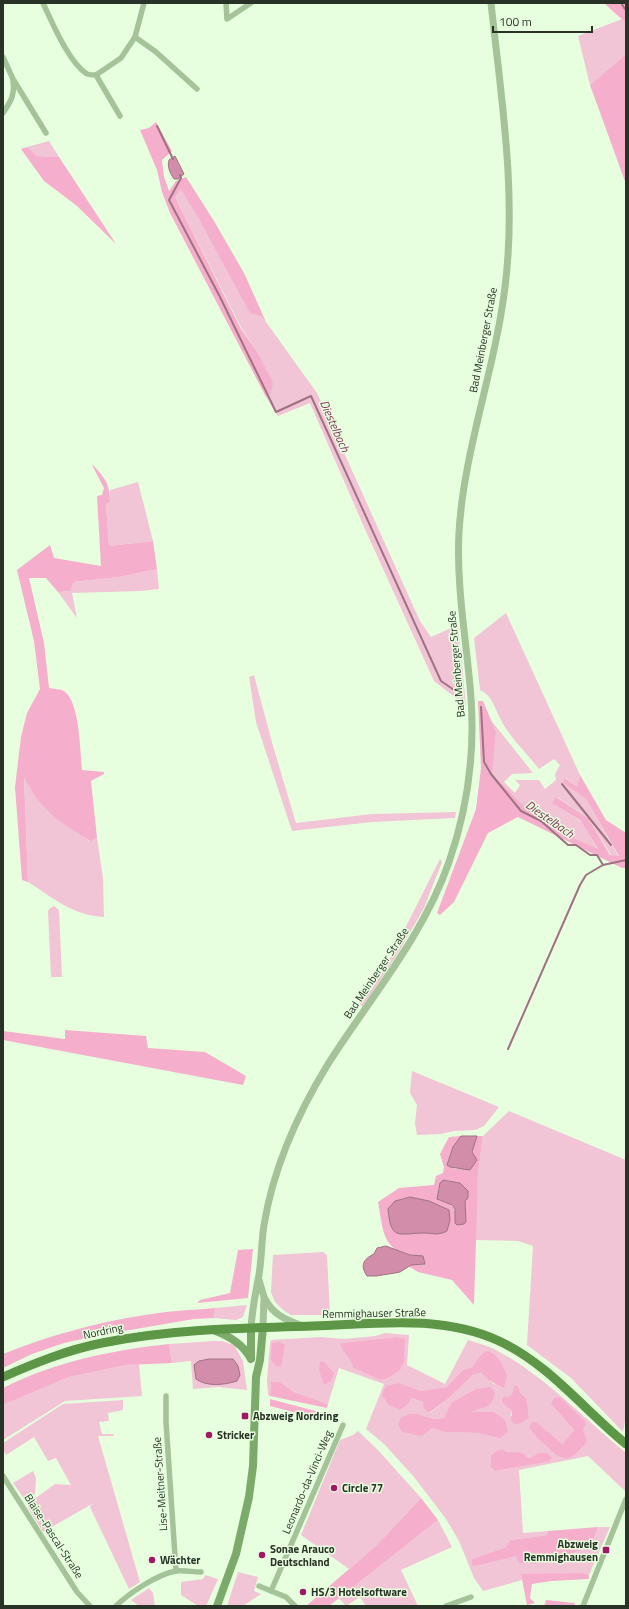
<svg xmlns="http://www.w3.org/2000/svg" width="629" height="1609" viewBox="0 0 629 1609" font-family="'Titillium Web',sans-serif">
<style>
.green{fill:#f1c5d6;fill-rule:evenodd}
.forest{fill:#f5aecb;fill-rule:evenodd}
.water{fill:#d18da9;stroke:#9f7282}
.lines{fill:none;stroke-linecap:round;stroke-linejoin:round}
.stream{stroke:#9f7282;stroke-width:2}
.minor{stroke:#a4c399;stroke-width:5.5}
.tertiary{stroke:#a4c399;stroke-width:7}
.secondary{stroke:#7baa6a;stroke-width:8}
.primary{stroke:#5c9646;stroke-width:9}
.poi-dot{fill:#a01763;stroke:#e7ffdf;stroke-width:1.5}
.labels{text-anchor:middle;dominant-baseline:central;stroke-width:3;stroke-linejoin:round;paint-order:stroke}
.street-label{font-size:11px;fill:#293226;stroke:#e7ffdf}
.poi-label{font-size:11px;font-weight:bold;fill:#293226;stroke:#e7ffdf;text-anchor:start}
.water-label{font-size:12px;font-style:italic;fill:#843259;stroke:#e7ffdf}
</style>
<rect width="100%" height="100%" fill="#e7ffdf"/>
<g class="green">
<path d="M622,19l4,4v31l-36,31 -12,-49z"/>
<path d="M49,141l10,16 -22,-1 -10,-9z"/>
<path d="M181,190l80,126 5,6 51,71 103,228 11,16 27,-12 8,81 -32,-25 -70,-154 -54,-124 -32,13 -12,-19 5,-4 -15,-43 -14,-21 -67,-132z"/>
<path d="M138,482l15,59 -44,5 -3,-42 4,-2v-12z"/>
<path d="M157,569l2,20 -18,2 -69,2 5,25 -19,-26 12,-1 4,-9 45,-5z"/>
<path d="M506,613l74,162 -3,13 -11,-10 -3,5 23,16 33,58 -8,-2 -23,-37 -31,-21 -4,6 30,20 15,27 -38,-18 -39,-29 -30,-29 5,-42 -6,-13 43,54 -21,1 -8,8 11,11 5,-8 -5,-5h24l6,9 11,-9 -1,-6 5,-9 -6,-6 -15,10c-11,-14 -31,-34 -38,-49 -6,-11 -9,-25 -21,-30l-6,-52z"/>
<path d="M254,675l19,71 23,77 76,-9 84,-2 -1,6 -83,4 -80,9 -36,-109 -7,-45z"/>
<path d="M24,776l12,22 53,43 8,-3 6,40 1,39c-30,-1 -51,-19 -76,-35z"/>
<path d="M440,859l2,3 -18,46 -24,42 -37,57 -4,-4 31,-45z"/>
<path d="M54,906l5,4 3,67h-11l-3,-66 2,-3z"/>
<path d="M412,1071l87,36 -15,19 -9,4 -21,1 -13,3 -24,1 -2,-12 2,-18 -7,-12z"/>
<path d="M509,1111l117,49v256l-3,16 -52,-54 -44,-33 6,-99 -15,-5 -43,-1 3,-66 5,-38z"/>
<path d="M323,1252l4,3 3,60h-39l-8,-5 -8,-8 -4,-10 2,-37z"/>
<path d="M247,1305l-4,12 -7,3 -22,-2 1,-10z"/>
<path d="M385,1333l24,2 -2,30 38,19 23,-44c9,3 18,5 26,9 50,26 89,69 132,104v39l-38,-36 -69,14 4,63 25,-2 -1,4 -37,5 -4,7 -34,12 44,-3 2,7h24l37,-12 13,-7 6,-17h12l-21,48 -6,-2 -62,2 1,5 -39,11 -9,-13 -15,-37 -13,-22 -32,-42 -30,-33 -18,-15 18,-45 -45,-16 -11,36 -34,-12 -14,-10 -9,-1 -1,15 -2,-1 -1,-15 3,-37 1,-3 50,-3 22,2 32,-3zM396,1337l9,3 -19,39 -6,1 -27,-12 -2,-9 -11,-16zM478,1358l18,27 -8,-5 -7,-7 -8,2 -24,23 -19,15 -7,-11 -12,-4 -11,-15 21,8 25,-4 17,-17 9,-3zM514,1385l4,1 2,6 7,7 2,19 -19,-2 2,-5 -10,-8v-5l3,-2 4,2 3,-4zM451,1403l49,34 -23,-4 -33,-1 -12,-4 -14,-14 16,5 10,-1zM551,1404l36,38c-16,18 -21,22 -40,5 -7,-6 -13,-12 -18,-19l33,16 12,-14zM502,1449l5,3 23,6 8,-5 10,9 -53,9 -4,-16 7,-5z"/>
<path d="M213,1341h9l12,4 9,16 4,29 -29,-3 -25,2 -2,-28 -19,2 -3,-19z"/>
<path d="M139,1364l3,32 -77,5 -62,39v-35l66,-28 58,-12z"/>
<path d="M123,1400v10l-15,3 1,8 -10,1 3,12h11l1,2h-16l42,146 -11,7 -39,-82 2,-3 -49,28 -15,-24 1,-5 26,-19 16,1 -15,-27 -8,3 -14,-24 -28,18 -3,-5v-7l60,-39z"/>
<path d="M358,1431l19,18 44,49 -45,48 -27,23 -48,-34 39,-95 13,-5z"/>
<path d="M33,1471l3,7 -1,16 -10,6 -12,-17z"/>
<path d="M438,1520l14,27 -51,23 17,36h-52l-6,-9 -14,9 -7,-8z"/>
<path d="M238,1572l20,5 -4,14 7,3 -18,12h-16z"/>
<path d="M205,1575l13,4 -12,27h-8l-17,-11v-13l22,-3z"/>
<path d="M149,1588l4,5 2,13h-16l-8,-6z"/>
</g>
<g class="forest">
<path d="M605,3h21v20l-20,-18z"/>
<path d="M626,54v130l-36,-99z"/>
<path d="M156,122l16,29 -10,9 2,17 5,14 7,-10 10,-4 28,44 30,52 22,49 -5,-6 -11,-3 -51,-94 -18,-29 -6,7 66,132 15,21 17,33 -2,10 -5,4 -96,-184 -8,-21 -5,-22 -17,-40 9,-2z"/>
<path d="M27,147l10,9 22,1 57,87 -39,-38 -33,-25 -23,-32z"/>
<path d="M92,464c12,13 18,19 18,38l-4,2 3,42 44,-5 4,28 -38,8 -45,5 -4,9 -12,1 -12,-14h-17l15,65 5,45c4,1 12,1 15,3 16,11 16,60 18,79l22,2v2l-13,7 6,57 -7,3 -35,-23 -19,-20 -12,-21 4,105 -6,-2 -7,-93 6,-50 6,-24 13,-24 -6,-48 -17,-71 33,-25 4,13 47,8 -4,-70 5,-1 2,-7 -11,-21z"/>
<path d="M478,701h5l13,31 -4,42 29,29 39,29 38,17 -17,-28 -29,-18 4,-6 32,21 22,37 9,1 -33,-57 -23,-16 2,-5 12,9 3,-12 26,45 20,13v35h-4l-104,-51 -30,16 -34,69 -14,13 -3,-2 39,-104 5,-41z"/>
<path d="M65,1030l81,6 2,12 57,4 41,24 -3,9 -240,-45v-9l62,8z"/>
<path d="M461,1136l-8,11 -6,18c11,8 20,2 30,-4l-5,-7 2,-11 3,-7h6l-5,38 -4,131 -22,-25 -34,-8 -10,-6 3,-1h12v-9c-41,-2 -39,-21 -45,-54l21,-14 35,-3 2,-9 7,-3 1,-6 -4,-13 9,-17zM446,1180l14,3 3,4 3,35 -11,-3c2,-12 -4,-15 -15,-18l-2,-12zM410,1197c21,4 26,6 40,23l-3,11c-9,5 -15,2 -24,2 -26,1 -32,6 -35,-24l12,-10z"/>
<path d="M253,1249l-5,49 -51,5 3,-3 30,-7 8,-43z"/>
<path d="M215,1308l-1,10 -20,1 -93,16 -37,8 -32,11 -29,14v-14c45,-18 94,-32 142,-39 23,-4 46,-5 70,-7z"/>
<path d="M396,1337l9,2 -1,23 -4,8 -14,9 -6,1 -27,-12c-2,-12 -10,-14 -13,-25z"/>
<path d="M279,1342l6,3 -4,22 -5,-1 -5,-6 1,-17z"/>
<path d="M169,1344l3,19 -45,2 -58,12 -66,28v-17c51,-26 109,-38 166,-44z"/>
<path d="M486,1351c12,2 16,13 21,24l-3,13 -16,-8 -7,-7 -8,2 -24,23 -20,15 -5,-5 -1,-6 -12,-4 -3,6 -8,6 -11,-5 -7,-10 4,-9 14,-3 21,8 25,-4 17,-17 9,-3 6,-9z"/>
<path d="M320,1362h4l10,11 -3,8 -7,4 -5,-15z"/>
<path d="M271,1381l9,1 14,10 34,12 -1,4 -57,-12z"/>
<path d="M514,1385l4,1 2,6 7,7 2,19 -8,5 -6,1 -4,-4 1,-9 -10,-8v-5l3,-2 4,1 3,-3z"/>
<path d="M490,1387l5,6c-3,16 -13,14 -25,19h23l12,8 3,12 -8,6 -23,-5 -33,-1 -12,-4 -10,8 -20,-4 -4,-7 3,-7 9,-4h8l16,5 10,-1 7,-15 25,-14z"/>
<path d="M559,1397l24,22 3,5 -3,5 4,13c-16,18 -21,23 -40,5 -7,-6 -13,-12 -18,-19l3,-6h4l26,22 12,-14 -23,-26 3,-6z"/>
<path d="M270,1399l53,14 2,3 -2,4 -53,-14z"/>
<path d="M502,1449l5,3 16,1 3,4 4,1 8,-5h9l5,5 -4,4 -53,9 -4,-4v-12l7,-5z"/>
<path d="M421,1498l17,22 -109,86h-23l70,-60z"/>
<path d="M598,1527l-6,17 -13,7 -37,12h-24l-2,-7 -42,10 -2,-1v-6l34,-12 4,-7 37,-5 1,-4z"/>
<path d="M583,1573l6,2v4l-37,2 -20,3 -2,14 5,5 -8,2 -6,-31z"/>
<path d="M546,1600l29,3 -1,3h-30z"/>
</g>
<g class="water">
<path d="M175,156l9,18 -6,5h-4c-4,-6 -7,-12 -5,-19z"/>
<path d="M461,1136h16l-5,16 5,8 -7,10 -20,-3 -3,-2 6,-18z"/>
<path d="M443,1180l17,3 8,8v7l-3,3 1,21 -2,2 -7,1 -2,-2v-14l-3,-4 -15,-6 3,-16z"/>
<path d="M410,1197l19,4 20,9 1,10 -3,11c-9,5 -15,2 -24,2 -26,1 -32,7 -35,-24l7,-8z"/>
<path d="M386,1246l24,9 13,1 2,8 -14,1 -11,7 -5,1 -19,3h-9c-7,-10 -4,-17 7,-22l3,-6z"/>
<path d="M209,1359h24l5,7 2,9 -3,6c-13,4 -30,6 -41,-2l-2,-14 5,-4z"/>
</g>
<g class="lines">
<g class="stream">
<path d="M621,3l4,6"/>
<path d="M157,126l16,33"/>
<path d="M180,175l1,3 -12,22 51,97 56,115 35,-16 130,285 19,13"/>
<path d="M481,707l3,55 7,12 30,37 20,10 27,24h8l14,10h7l6,10 23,-5"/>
<path d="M562,784l49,61"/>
<path d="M508,1049l72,-164 6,-10 17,-10"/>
</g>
<g class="minor">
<path d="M43,3c9,19 26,60 44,71 3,1 6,1 9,1l24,41"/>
<path d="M226,3l1,16 24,-16"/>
<path d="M135,37l21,15 41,37"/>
<path d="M3,57l10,22 33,54"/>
<path d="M96,75l25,-17 14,-21 9,-34"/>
<path d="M3,113c8,-12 12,-18 10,-32"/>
<path d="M166,1396v26l10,149"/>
<path d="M3,1476l74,116 13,14"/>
<path d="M259,1586l27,11 9,9"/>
<path d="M271,1591l72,-166"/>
<path d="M116,1606c13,-13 42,-32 60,-35 8,-1 17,1 25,1"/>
<path d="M446,1606l25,-9"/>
<path d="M583,1606l43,-107"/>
</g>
<g class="tertiary">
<path d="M259,1280l5,17 -1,30"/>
<path d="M265,1299c8,15 19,20 35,26"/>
<path d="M251,1328c1,-17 4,-32 7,-48 4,-18 3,-37 6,-55 9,-56 34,-112 64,-161 42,-66 95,-127 121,-202 18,-52 26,-108 22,-164 -4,-55 -15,-110 -12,-166 5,-83 36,-162 46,-245 12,-94 -4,-190 -14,-284"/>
</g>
<g class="secondary">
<path d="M213,1330c17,6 30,14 38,29"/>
<path d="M251,1357v-29"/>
<path d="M217,1606l19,-52 13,-57 4,-31 3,-89 4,-17 3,-33"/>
</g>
<path class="primary" d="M3,1377c32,-14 64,-27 99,-34 69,-14 140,-15 211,-17 62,-2 127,-12 186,15 50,23 85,69 127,103"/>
</g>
<g class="poi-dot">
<rect x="241" y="1412" width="8" height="8" rx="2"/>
<circle cx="209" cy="1435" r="4"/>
<circle cx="334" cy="1488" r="4"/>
<rect x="602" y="1546" width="8" height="8" rx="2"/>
<circle cx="262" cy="1555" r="4"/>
<circle cx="152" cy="1560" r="4"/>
<circle cx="303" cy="1592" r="4"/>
</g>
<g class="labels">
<g class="street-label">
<text transform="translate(483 340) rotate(-79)">Bad Meinberger Straße</text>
<text transform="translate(456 664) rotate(-95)">Bad Meinberger Straße</text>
<text transform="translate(376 973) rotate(-56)">Bad Meinberger Straße</text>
<text transform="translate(374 1313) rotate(-1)">Remmighauser Straße</text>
<text transform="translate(103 1331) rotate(-12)">Nordring</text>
<text transform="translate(307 1482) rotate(-67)">Leonardo-da-Vinci-Weg</text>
<text transform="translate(160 1484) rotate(-94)">Lise-Meitner-Straße</text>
<text transform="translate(54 1536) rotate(57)">Blaise-Pascal-Straße</text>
</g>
<g class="poi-label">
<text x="253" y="1416">Abzweig Nordring</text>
<text x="217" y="1435">Stricker</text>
<text x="342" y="1488">Circle 77</text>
<text x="598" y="1544" text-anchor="end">Abzweig<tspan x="598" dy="13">Remmighausen</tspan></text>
<text x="270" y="1549">Sonae Arauco<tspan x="270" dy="13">Deutschland</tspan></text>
<text x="160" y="1560">Wächter</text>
<text x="311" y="1592">HS/3 Hotelsoftware</text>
</g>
<g class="water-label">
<text transform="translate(335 426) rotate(66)">Diestelbach</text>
<text transform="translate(550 819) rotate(35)">Diestelbach</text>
</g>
</g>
<rect width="629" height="1609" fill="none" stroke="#293226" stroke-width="8"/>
<path d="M493 26v6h99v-6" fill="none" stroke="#293226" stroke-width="2"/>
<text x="499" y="26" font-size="12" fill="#293226" stroke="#e7ffdf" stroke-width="3" paint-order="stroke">100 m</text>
</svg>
